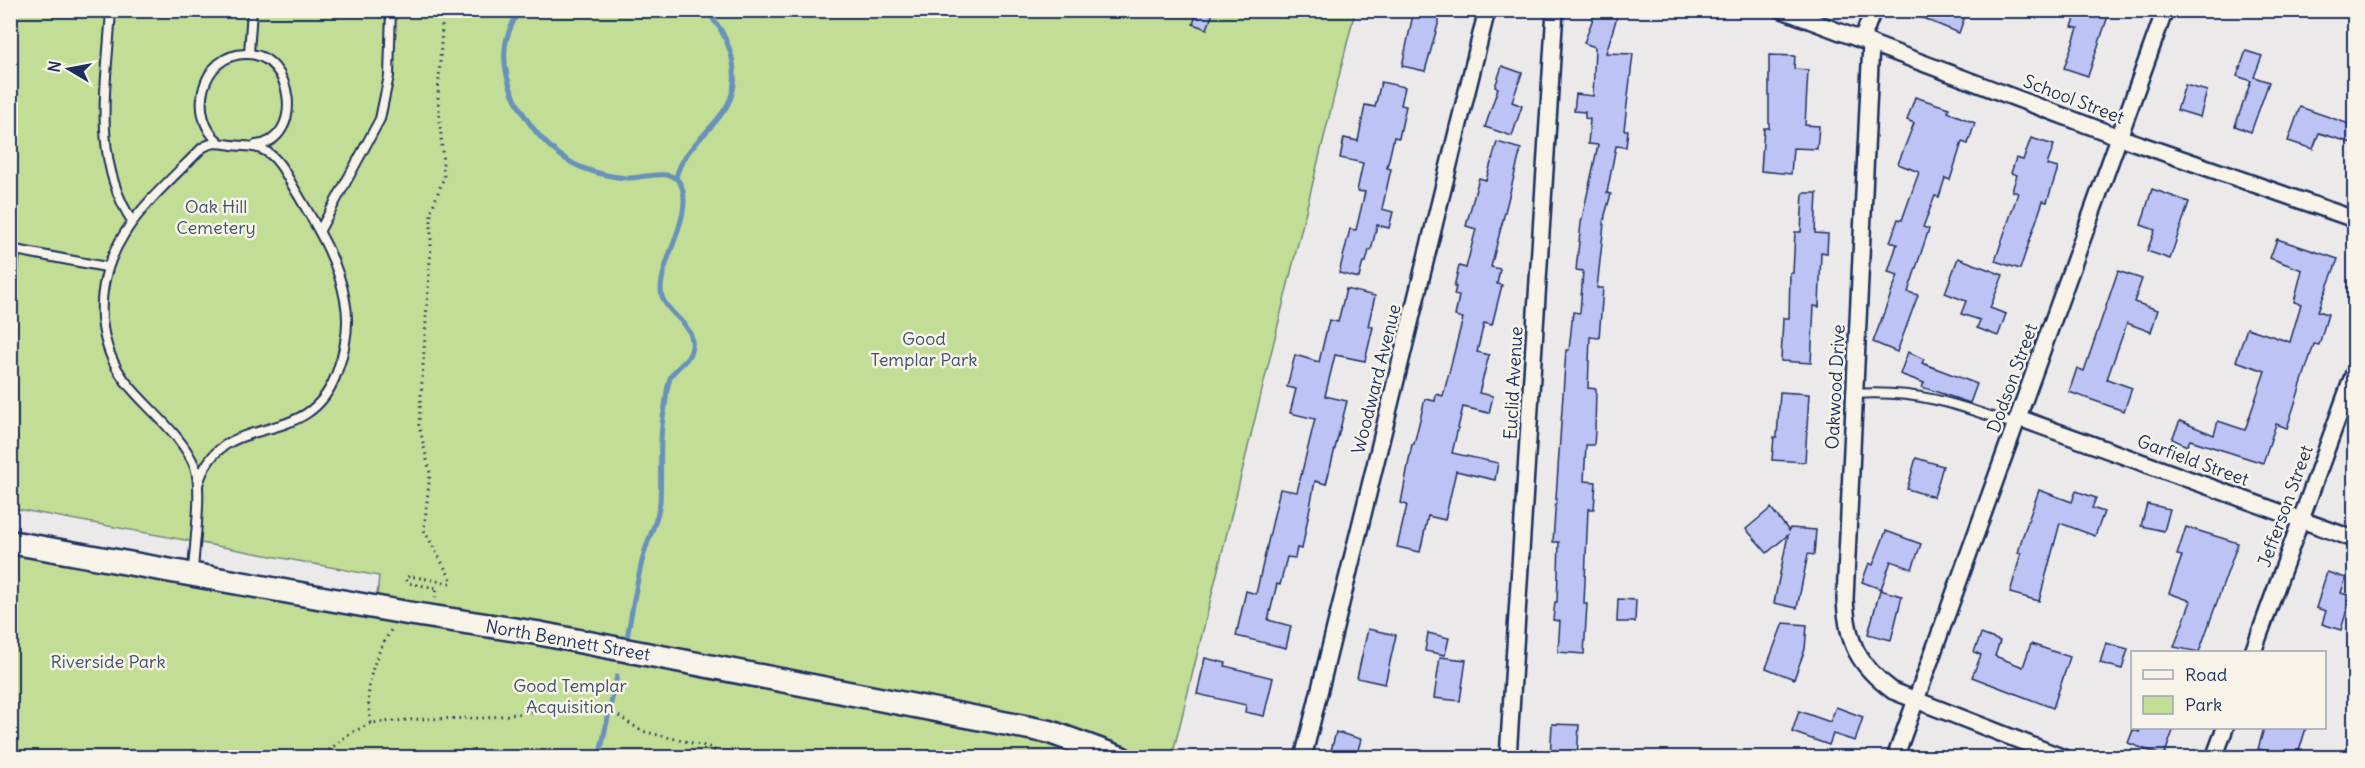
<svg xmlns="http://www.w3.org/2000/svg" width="2365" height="768" viewBox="0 0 2365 768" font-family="Delius,sans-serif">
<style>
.green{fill:#c2dd95;stroke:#6e867a;stroke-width:1.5}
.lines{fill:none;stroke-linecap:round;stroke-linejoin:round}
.stream{stroke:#6792bb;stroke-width:5}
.building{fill:#bec3f5;stroke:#1b2f5e;stroke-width:1.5}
.lane-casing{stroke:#1b2f5e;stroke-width:12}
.street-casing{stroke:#1b2f5e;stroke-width:20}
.secondary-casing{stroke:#1b2f5e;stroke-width:27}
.path{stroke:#1b2f5e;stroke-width:3;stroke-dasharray:1.5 4.5;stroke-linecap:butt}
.lane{stroke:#f7f3e8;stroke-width:8}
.street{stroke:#f7f3e8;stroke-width:15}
.secondary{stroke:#f7f3e8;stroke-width:22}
.labels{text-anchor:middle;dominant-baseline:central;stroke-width:5;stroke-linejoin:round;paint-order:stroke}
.street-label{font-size:18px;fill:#1b2f5e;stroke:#f7f3e8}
.park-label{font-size:18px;fill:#3c5269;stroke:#f7f3e8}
</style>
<rect width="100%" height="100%" fill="#ece9eb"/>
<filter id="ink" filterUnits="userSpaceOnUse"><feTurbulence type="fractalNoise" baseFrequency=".0167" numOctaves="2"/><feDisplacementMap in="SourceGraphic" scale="12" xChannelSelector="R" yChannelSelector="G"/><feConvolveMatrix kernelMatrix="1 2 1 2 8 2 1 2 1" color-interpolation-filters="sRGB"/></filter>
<g filter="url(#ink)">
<path class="green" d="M11,11h1344l-183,746h-1161l-1,-210 519,78 -152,-29 2,-20 -368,-68z"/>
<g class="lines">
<g class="stream">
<path d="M519,10c-6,12 -13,25 -14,39 -4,43 32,95 69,115 13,7 37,13 52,14 15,1 47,-12 55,7 13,29 -20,74 -20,105 1,24 35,32 31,57 -2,14 -14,18 -21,29 -4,8 -5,22 -6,31 -7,31 -3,64 -5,95 -2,20 -13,37 -17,56 -7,26 -11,54 -16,80"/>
<path d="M676,178c9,-42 64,-57 58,-108 -1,-14 -6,-27 -13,-40 -4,-7 -10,-10 -11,-20"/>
<path d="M599,758l18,-82"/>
</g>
</g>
<g class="building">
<path d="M1198,10h16l-7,19 -14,-5z"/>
<path d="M1414,10h28l-17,61 -23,-5z"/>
<path d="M1596,10h23l-13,43 27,1 -9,76h4l-2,17 -10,-1 -9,47 4,1 -6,21 -8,73h6l-4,50 -9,-1 -2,51 8,1 -1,42 -1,14h-8l-2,36 12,1 -2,27h-6l-4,95h3l-3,50 -26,-2 2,-31 -7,-1 2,-18h2l2,-60h-6l13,-192h3l4,-38 7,1 3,-42 -7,-1 5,-47 17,-78 -10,-1 2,-25 -5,-1v-6l-11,-1 2,-17 17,2 2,-49 -11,-4z"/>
<path d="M1903,10h64l-8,23z"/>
<path d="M2078,10h32l-22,66 -24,-8 14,-40 -6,-1z"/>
<path d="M2246,51l16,5 -8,21 15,5 -18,50 -16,-6 16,-45 -14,-5z"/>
<path d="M1769,55l26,1 -1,13 14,1 -3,55 14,1 -2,23 -24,-1 -2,26 -30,-3 3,-43h5z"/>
<path d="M1502,66l20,7 -10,29 10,4 -10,30 -27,-9 13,-39 -3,-1z"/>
<path d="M1381,82l24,5 -4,18 5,1 -7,32 -5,-1 -7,31 4,1 -9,40 11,3 -4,16 -12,-3 -6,26 -2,-1 -3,12h-3l-4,16 -20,-5 11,-44 6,1 9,-38 -8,-1 6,-28 -23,-5 4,-20 14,3 7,-36 10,2z"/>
<path d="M2185,85l22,6 -7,26 -23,-7z"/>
<path d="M1915,97l34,11 -1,4 27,11 -7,21 -6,-2 -12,38 -5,-2 -6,19 -4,-1 -12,31 6,2 -21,63 10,3 -21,57 -24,-10 25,-67 -10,-3 9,-28 -7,-2 8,-23 4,1 17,-48 -21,-8 16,-41 -7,-3z"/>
<path d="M2300,107l55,19v18l-36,-11 -6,16 -25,-8z"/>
<path d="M2031,138l23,7 -7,20 11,3 -11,34 -4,-1 -23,68 -25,-8 23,-68 -6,-2 5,-16 -6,-2 5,-15 7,2z"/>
<path d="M1497,142l24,7 -30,118 9,2 -3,15 5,1 -10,40 -8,-2 -7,29 12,3 -10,38 14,3 -4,17 -26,-6 -11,46 46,10 -3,17 -39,-9 -11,49 -17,-4 -8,36 -23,-5 10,-42 -6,-2 11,-59h2l11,-45 10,2 1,-7 7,2 20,-78 -8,-2 4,-20 -5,-1 2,-8h-2l5,-21 7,2 10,-39 -10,-3 13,-48 7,2z"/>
<path d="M2152,189l37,13 -19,57 -23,-8 8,-21 -14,-5z"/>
<path d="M1803,193h14l-2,40 13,1 -1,19 -6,-1 -2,55 -5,-1 -3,57 -30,-2 2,-43h6l1,-45h3l2,-41h6z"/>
<path d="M2277,239l61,20 -20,52 10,3 -9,31 -5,-1 -27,84 -11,-4 -13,39 -73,-23 -3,6 -15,-7 8,-18 34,14 4,-14 27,9 20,-59 -29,-10 11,-33 43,14 11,-38 -7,-2 8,-32 -32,-12z"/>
<path d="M1958,258l45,17 -13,33 16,6 -8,22 -21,-8 3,-8 -19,-6 5,-13 -21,-8z"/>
<path d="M2118,271l24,8 -8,23 24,8 -7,22 -24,-9 -20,56 25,9 -8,23 -55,-19 8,-24 7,3z"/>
<path d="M1346,289l29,7 -7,30 5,1 -8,34 -30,-6 -10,41 22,5 -8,32 -13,51 -11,-3 -13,68 -5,-1 -2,10 -8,-1 -7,28 -3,-1 -9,36 23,6 -5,22 -50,-12 10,-45 10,3 24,-105 17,3 18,-73 -25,-6 6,-24 -9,-2 8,-32 24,7 10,-42 9,2z"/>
<path d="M1908,352l16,7 -2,4 55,21 -7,19 -48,-16 2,-4 -24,-9z"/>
<path d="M1780,392l29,2 -4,68 -33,-2 2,-23h3z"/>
<path d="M1916,458l27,8 -9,31 -27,-8z"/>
<path d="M2039,490l33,12 4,-11 20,7 -4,10 12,4 -9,24 -35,-13 -21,78 -29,-8 11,-40h-3l4,-15z"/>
<path d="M2147,504l23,5 -6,22 -23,-5z"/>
<path d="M1771,508l18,23 1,-3 26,2 -2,25 -6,-1 -11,54 -23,-5 14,-68 -21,18 -21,-24z"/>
<path d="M2186,527l52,16 -39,109 -25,-5 17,-46 -22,-8 13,-37 -5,-1z"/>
<path d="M1886,531l35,13 -9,25 -21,-8 -10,28 -19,-7 7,-19 4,2z"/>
<path d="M2327,572l19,6 -5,15 10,3 -10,34 -19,-6 4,-13 -10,-3z"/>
<path d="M1880,590l22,6 -11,44 -23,-6z"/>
<path d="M1618,599l18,1 -1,22h-18z"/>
<path d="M1783,623l24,2 -2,24 -11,30 -28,-11z"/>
<path d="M1368,629l28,6 -11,49 -28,-6z"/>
<path d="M1428,633l21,5 -4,17 -20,-4z"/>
<path d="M1981,634l19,7 -5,15 28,11 8,-23 39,13 -17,51 -81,-31 9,-22 -7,-3z"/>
<path d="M2106,643l22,6 -6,20 -22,-6z"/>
<path d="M1440,657l26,3 -6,41 -26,-3z"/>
<path d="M1205,658l21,5 -1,3 48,12 -9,38 -19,-4 1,-7 -49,-11z"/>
<path d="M1836,707l27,10 -8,24 -22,-7 -4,11 -37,-13 7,-21 31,11z"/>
<path d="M1552,724l27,1 -2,33h-27z"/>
<path d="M2141,728h33l-10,28 -36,-13 5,-13 6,2z"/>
<path d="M2264,728h42l-9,30 -39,-9z"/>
<path d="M1336,732l25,7 -5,19h-27z"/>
</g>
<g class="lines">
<g class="lane-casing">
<g id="lane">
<path d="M111,10c-4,72 -20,148 21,211"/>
<path d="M249,53l3,-43"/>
<path d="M219,142c-32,-26 -18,-89 28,-88 47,0 58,86 9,91"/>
<path d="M320,230l60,-111 9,-43 2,-66"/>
<path d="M10,249l96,18"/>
<path d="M10,313l5,-63"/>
<path d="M1854,394c65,-4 102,10 162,31"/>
<path d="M193,572c1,-26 10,-82 2,-105 -13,-33 -48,-58 -69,-85 -14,-18 -22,-41 -24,-63 -5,-78 50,-120 100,-171 10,-7 18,-5 30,-3 13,2 24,0 35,7 14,9 21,27 30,41 20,34 41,67 48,107 5,24 0,50 -8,72 -28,83 -117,33 -139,113"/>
</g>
</g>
<g class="street-casing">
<g id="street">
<path d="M1782,10l337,127 235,82"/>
<path d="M1862,40l11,-30"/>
<path d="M1871,43l-26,556c2,44 13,66 48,92l171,67"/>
<path d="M2019,418l335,121"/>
<path d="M2253,652l101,-279"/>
<path d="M1303,758l184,-748"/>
<path d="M1508,758l47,-748"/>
<path d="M1895,758l270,-748"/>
<path d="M2214,758l11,-30"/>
</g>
</g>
<g class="secondary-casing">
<path id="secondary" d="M10,542l397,71 130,20 513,99 71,26"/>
</g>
<g class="path">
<path d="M435,598l2,-10 -29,-5 -3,-4 4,-3 40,7 3,-2 -28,-51 6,-57 -11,-48 12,-179v-35l13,-34 -6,-81 5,-86"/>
<path d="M371,723c-7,-35 1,-63 20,-93"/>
<path d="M320,758l27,-23 24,-12 49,-4 66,-1 80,-11 49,7 27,17 67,16 20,11"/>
</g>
<use href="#lane" class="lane"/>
<use href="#street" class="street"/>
<use href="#secondary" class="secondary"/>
</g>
</g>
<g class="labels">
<g class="street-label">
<text transform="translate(2074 99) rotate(21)">School Street</text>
<text transform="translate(2012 378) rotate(-70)">Dodson Street</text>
<text transform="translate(1376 379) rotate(-76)">Woodward Avenue</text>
<text transform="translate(1513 383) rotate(-87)">Euclid Avenue</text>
<text transform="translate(1835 387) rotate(-87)">Oakwood Drive</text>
<text transform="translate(2193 460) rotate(20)">Garfield Street</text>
<text transform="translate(2285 506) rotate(-70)">Jefferson Street</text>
<text transform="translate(568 640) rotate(10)">North Bennett Street</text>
</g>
<g class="park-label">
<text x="216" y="206">Oak Hill<tspan x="216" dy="21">Cemetery</tspan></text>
<text x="924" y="338">Good<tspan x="924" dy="21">Templar Park</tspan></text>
<text x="108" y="661">Riverside Park</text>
<text x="570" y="685">Good Templar<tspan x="570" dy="21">Acquisition</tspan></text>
</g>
</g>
<rect width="2365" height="768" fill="none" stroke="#f7f3e8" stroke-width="36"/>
<rect x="18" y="18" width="2329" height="732" fill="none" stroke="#1b2f5e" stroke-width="2" filter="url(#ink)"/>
<rect x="2131" y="651" width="195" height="78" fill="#f7f3e8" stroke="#9fa5b1" stroke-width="1.5"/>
<rect x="2143" y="670" width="30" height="9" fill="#f7f3e8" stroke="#9fa5b1" stroke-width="1.5"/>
<text x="2185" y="681" font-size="18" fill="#1b2f5e">Road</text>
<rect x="2143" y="696" width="30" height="18" fill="#c2dd95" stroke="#9fa5b1" stroke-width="1.5"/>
<text x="2185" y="711" font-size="18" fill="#1b2f5e">Park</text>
<g transform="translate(69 69) rotate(280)" stroke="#f7f3e8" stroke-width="4.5" paint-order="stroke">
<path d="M0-4.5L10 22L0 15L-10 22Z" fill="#1b2f5e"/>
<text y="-9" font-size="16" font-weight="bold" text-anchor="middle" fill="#1b2f5e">N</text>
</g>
</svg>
